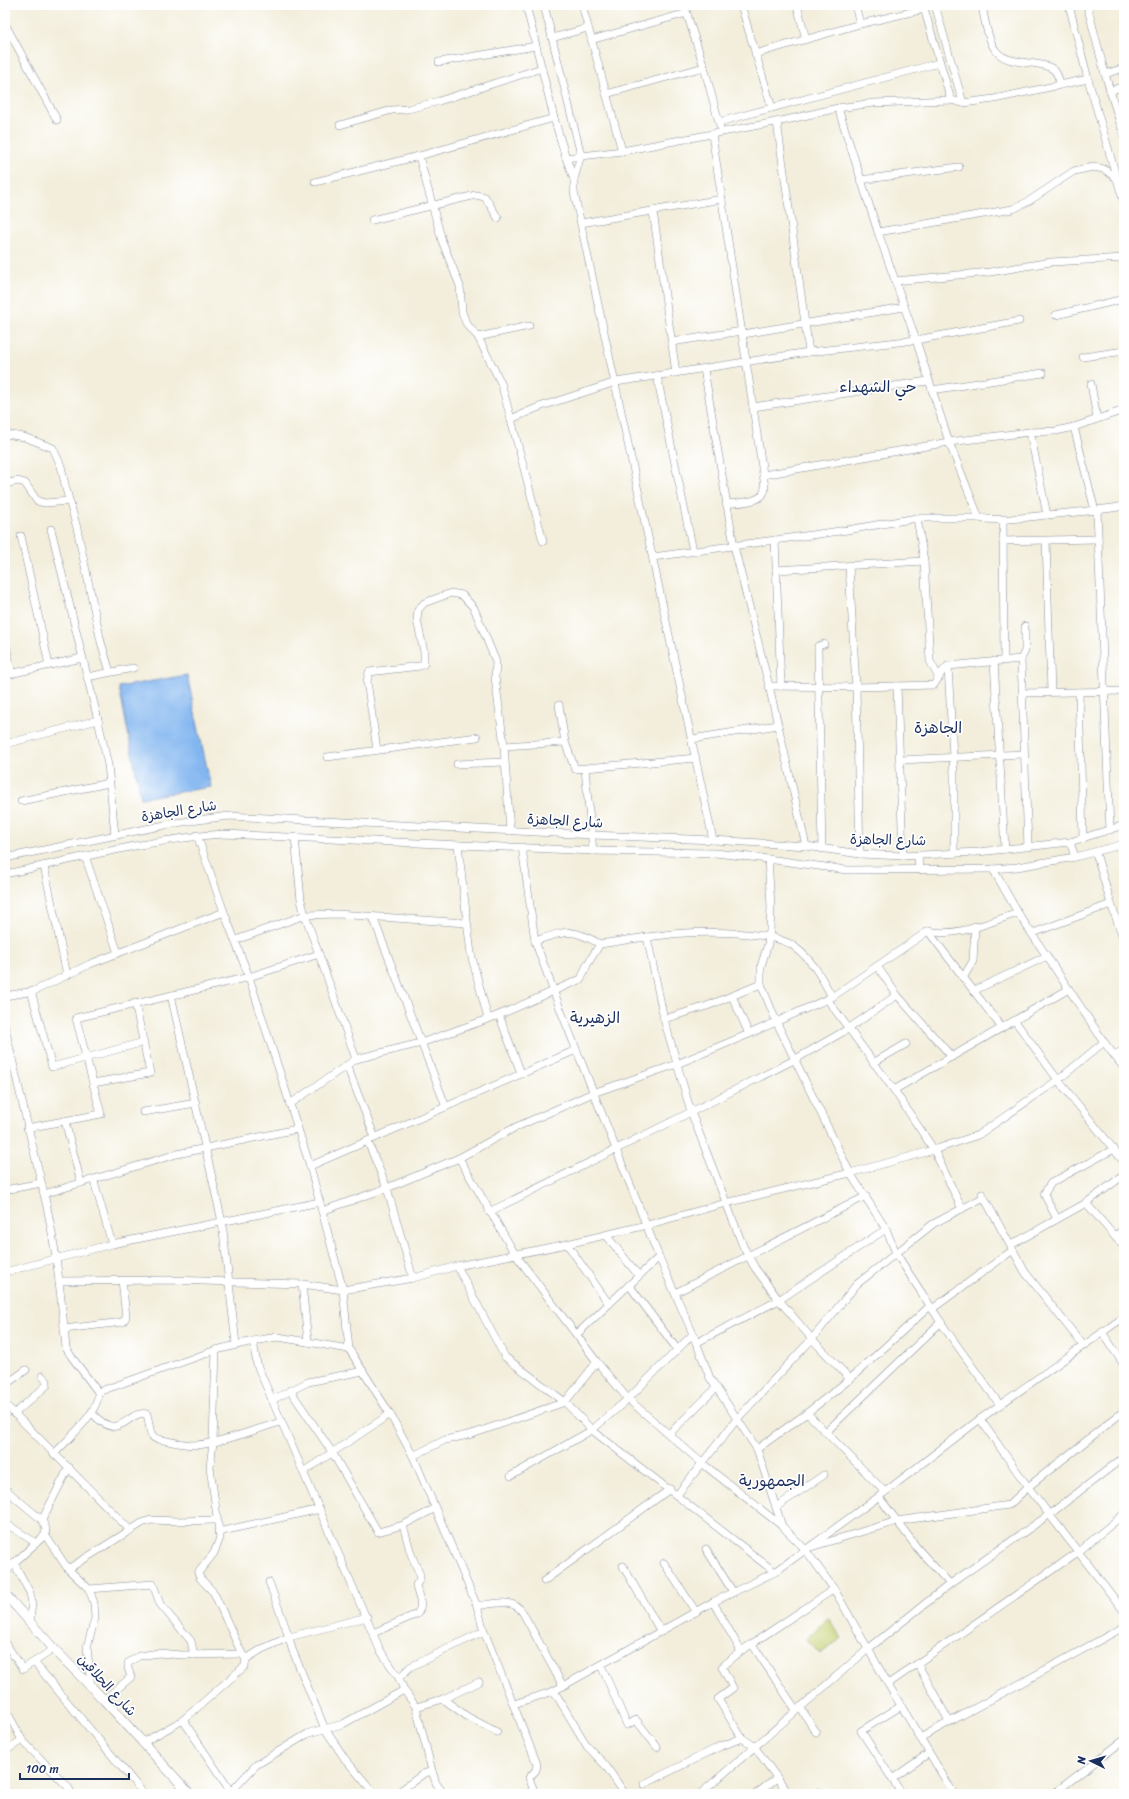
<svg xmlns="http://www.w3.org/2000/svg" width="1129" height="1799" viewBox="0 0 1129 1799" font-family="Sriracha,'Playpen Sans Arabic',sans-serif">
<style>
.green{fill:#c6d274;stroke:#708069}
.water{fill:#82b6f0;stroke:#4e72a7}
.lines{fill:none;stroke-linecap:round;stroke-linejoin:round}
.minor-casing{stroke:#878e9c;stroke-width:8}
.major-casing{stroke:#878e9c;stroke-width:10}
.minor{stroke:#fff;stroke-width:7}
.major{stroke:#fff;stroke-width:9}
.labels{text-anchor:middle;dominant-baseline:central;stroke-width:3.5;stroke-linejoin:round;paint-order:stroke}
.street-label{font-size:14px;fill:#1b2f5e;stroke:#fff}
.quarter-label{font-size:16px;fill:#1b2f5e;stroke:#fff}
</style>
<rect width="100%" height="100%" fill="#fff"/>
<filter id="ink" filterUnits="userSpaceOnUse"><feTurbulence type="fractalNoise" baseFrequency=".025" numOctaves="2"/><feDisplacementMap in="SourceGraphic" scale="8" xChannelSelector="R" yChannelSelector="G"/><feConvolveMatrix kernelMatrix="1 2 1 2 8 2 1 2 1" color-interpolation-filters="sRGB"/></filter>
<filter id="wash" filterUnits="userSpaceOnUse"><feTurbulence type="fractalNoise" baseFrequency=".012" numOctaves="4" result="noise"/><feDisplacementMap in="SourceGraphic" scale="16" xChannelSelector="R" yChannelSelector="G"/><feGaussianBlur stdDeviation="0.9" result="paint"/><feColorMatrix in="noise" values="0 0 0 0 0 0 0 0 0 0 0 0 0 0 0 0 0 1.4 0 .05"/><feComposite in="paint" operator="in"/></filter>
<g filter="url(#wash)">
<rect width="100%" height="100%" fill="#f3eedb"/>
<path class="green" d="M828,1618l14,20 -22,16 -14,-15z"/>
<path class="water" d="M187,675l24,112 -70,11 -22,-111z"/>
</g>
<g filter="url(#ink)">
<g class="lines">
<g class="minor-casing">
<g id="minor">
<path d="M526,5l28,113 12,40 8,21v13l139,648"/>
<path d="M544,5l37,150 -7,24"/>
<path d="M582,5l40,146"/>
<path d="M684,5l20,62 16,59"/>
<path d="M741,5l31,103"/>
<path d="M797,5l9,34"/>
<path d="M855,5l5,19"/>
<path d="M923,5l28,95"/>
<path d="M935,5l28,98"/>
<path d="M982,5c2,12 6,38 15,47 13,15 47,7 58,19 3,4 4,9 6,14"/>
<path d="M1069,5l19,74 36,124"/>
<path d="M1087,5l18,69 19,62"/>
<path d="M5,24l52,96"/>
<path d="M552,38l36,-10"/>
<path d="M591,40l96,-27"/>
<path d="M755,54l105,-30 64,-15"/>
<path d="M439,62l97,-16"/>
<path d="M1124,69l-1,6 1,5"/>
<path d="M1105,74l19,-6"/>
<path d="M1110,91l14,-5"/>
<path d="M606,94l98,-27"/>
<path d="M838,108l40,124 38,108 33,102 30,76c22,4 46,-1 68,-3 26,-3 51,-4 77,-9"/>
<path d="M719,122l220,-59"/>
<path d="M777,122l32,230"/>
<path d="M340,125l52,-15 16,-1 31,-8 103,-33"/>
<path d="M712,134l53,353c0,17 -26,15 -39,17"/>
<path d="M419,156l23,85 18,45 2,26 4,11 12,14 23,46 10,36 28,-12 77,-25 193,-30 107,-12 103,-19"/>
<path d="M566,158l56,-7 164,-31 52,-12 36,-5 77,-3 12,3 31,-4 94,-20"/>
<path d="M860,180l99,-13"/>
<path d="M315,182l104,-26 135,-38"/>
<path d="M653,211l23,162"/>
<path d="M372,220l104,-25 9,2 13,21"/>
<path d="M581,223l141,-24"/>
<path d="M878,232l135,-23 16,-8 45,-30 19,-4 11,2 12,9"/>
<path d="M895,281l95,-9 61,-10 73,-4"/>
<path d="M1056,315l68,-16"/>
<path d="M743,334l161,-27"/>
<path d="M478,337l51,-11"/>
<path d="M672,342l70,-11"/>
<path d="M1083,357l41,-6"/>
<path d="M704,369l30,177 35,140 37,160"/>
<path d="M657,376l36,175"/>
<path d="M1091,384l6,35"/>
<path d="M932,390l111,-17"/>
<path d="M753,407l175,-26"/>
<path d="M511,419l32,122"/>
<path d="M1074,427l21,84"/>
<path d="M1030,432l17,83"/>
<path d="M5,434l19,3 29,11 8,18 5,23 11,39 24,114 9,30"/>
<path d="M763,475l186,-33 81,-10 26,-1 18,-4 50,-17"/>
<path d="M5,484l13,-3 7,2 12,18 8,2 24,-2"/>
<path d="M1097,511l13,319"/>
<path d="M917,518l7,43 6,100 9,17"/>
<path d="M1003,519l1,141"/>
<path d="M51,529l47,191 10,45 7,70"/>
<path d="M21,536l28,129"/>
<path d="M775,540l6,146"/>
<path d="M1003,541l95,-2"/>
<path d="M1046,541l5,151"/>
<path d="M653,557l194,-27 70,-12h62"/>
<path d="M849,566l7,121 4,167"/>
<path d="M776,570l148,-9"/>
<path d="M1025,626v25l-4,8 7,188"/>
<path d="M5,641l7,33"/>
<path d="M994,661l11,188"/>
<path d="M948,666l6,109v78"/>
<path d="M5,675l77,-17"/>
<path d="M87,677l46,-9"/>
<path d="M769,686l87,1 78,-2 8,-13 6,-6 73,-7"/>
<path d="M897,686l6,170"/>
<path d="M1079,692l4,147"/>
<path d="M1022,693l102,-2"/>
<path d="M559,705l6,37 10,27 121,-11"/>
<path d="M692,739l86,-14"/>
<path d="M5,744l93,-24"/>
<path d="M504,746l61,-4"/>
<path d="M377,750l-10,-69 2,-9 51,-6 4,-2v-12l-7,-32 1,-10 6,-7 27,-10 11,2 12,13 22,54 -1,15 9,69 6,85"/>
<path d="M327,757l150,-20"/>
<path d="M900,760l123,-6"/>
<path d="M457,764l47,-2"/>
<path d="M585,769l8,82"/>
<path d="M21,801l88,-18"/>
<path d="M197,835l27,77 25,65 61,189 33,124 6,59 41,65 23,42 64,150 7,25 53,133 -1,6 -7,8 4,10 -3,6"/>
<path d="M295,837l6,63 4,15 51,144"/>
<path d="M1070,842l5,15"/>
<path d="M458,845l13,109 17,65"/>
<path d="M522,847l13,94 26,70 98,246 34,77 17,44 47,71 25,77"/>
<path d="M822,849l-4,-197v-6l6,-2"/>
<path d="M1096,853l15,51 13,36"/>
<path d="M918,855l1,15"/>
<path d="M85,856l33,97"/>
<path d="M5,858l170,-35 54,-7 364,19 120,5 93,6 54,8 43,2 75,-4 92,-10 54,-17"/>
<path d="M768,859l3,47 -1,24 -2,14 -7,22v18l15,37 74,152 36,56 10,24 12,19 38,58 54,75"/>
<path d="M44,866l23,109"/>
<path d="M993,869l25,44 86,129 20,26"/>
<path d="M5,874c73,-15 144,-35 219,-40l369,17 122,2 53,6 79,11 146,-1 24,-2 58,-10 49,-13"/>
<path d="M373,917l73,190"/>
<path d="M928,931l74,97"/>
<path d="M1033,933l78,-29"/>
<path d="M647,937l17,82 27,93 52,134 12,22 24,32 33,39 38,40"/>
<path d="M236,940l69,-25 32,-1 129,9"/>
<path d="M535,941c30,-10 36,-14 65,3"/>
<path d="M877,966l20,29 55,62"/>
<path d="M963,978l10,-17 2,-35"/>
<path d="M31,991l21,76 92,-25"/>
<path d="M973,991l74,-35"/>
<path d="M171,995l51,227 14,122"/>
<path d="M5,996l29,-5 56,-27 134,-52"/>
<path d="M732,996l17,38"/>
<path d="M827,999l67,91 40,60 28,59"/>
<path d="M499,1015l22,58"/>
<path d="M664,1019l43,-13 54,-22"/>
<path d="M1015,1021l43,59 66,82"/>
<path d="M5,1027c12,56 26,111 39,167 12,50 17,102 22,154l5,8 27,36c3,19 -31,48 -44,62"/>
<path d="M1114,1055l10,-5"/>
<path d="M873,1063l33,-19"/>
<path d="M347,1066l28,72"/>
<path d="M93,1083l57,-10 -15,-70"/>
<path d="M894,1090l175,-101"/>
<path d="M290,1104l66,-45 65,-16 78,-28 82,-36 6,-14 13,-21c21,-3 42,-7 64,-9 28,-4 110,-6 132,13 17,13 26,30 36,49"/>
<path d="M143,1112l53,-9"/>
<path d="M65,1121l16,62"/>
<path d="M27,1128l74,-14 -25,-96 173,-41 70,-23"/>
<path d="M368,1142l19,46 26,90"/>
<path d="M459,1158l56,96 82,108 31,37 75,65 79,62 23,23 29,40 54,95 66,110"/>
<path d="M310,1166l266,-116"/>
<path d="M94,1181l18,63"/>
<path d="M5,1190l36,-7"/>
<path d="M44,1194l133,-40 120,-25"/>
<path d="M982,1194l43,78 58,73"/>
<path d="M1086,1203l38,44"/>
<path d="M322,1211l65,-23 72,-30 55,-30 79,-35 84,-29 72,-30 83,-37 96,-66c30,7 61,-9 90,-18"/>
<path d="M489,1212l202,-100 103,-52 54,-31 49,-34"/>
<path d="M1057,1219l-13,-25 7,-11 63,-34"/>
<path d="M606,1235l33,41"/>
<path d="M1115,1236l9,-7"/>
<path d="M567,1244l42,60"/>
<path d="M1011,1245l75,-42 38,-28"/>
<path d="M457,1266l48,91 60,45 27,28 183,142"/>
<path d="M5,1272l107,-28 208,-42"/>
<path d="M59,1281l110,-1 133,4 41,6 70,-12 44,-12 110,-22 80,-19 79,-22 124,-30 84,-23 44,-15 80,-55 46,-38"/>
<path d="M302,1284l6,58"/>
<path d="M629,1285l48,64"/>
<path d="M675,1293l191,-97"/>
<path d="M932,1309l81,-59"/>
<path d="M64,1329l59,-7 3,-5 -4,-37"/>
<path d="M1102,1332l22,33"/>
<path d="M577,1334l82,-77"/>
<path d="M253,1341l4,24 123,285 19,28 5,12 12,17 16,64 4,12 8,11"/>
<path d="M696,1343l83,-43 107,-71"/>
<path d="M216,1350l-3,92 -3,25 10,71 -6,15 -16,20 2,5 14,15 28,61 4,5"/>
<path d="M5,1385l21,-15"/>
<path d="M290,1390l42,62 46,80 25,-7"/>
<path d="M98,1392l118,-42 37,-9 25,-4 71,12"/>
<path d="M272,1400l36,-18 55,-11"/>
<path d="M5,1404l126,127"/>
<path d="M92,1413c29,32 35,-4 55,1l4,20 3,4c14,3 28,7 43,7 25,-2 59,-16 84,-23"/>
<path d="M807,1413l78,79"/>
<path d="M14,1414l33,-29v-4l-5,-5"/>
<path d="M980,1419l48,68 96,124"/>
<path d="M826,1432l115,-110"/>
<path d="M669,1434l47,-46"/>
<path d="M757,1449l50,-36 43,-34 80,-73"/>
<path d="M413,1456l32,-16 27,-6 93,-32 32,-40"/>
<path d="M303,1472l87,-58"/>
<path d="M511,1476l81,-46 36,-31 65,-65"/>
<path d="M5,1489l37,31 4,9 -1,6 -31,28 -9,11"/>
<path d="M677,1495l60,-76 75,-80 45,-55 76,-60 51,-27"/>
<path d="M879,1497l39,52 32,35"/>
<path d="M776,1507l48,-32"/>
<path d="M42,1520l27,-53"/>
<path d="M5,1523l31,20"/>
<path d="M218,1532l102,-23"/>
<path d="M45,1535l23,34 21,20 5,14 1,15 -8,29 4,40"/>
<path d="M811,1547l86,-26 112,-16 19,-18 96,-76"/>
<path d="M706,1549l27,43"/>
<path d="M14,1563l16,30 2,10 -2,19"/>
<path d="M664,1563l32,49"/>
<path d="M623,1566l38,66"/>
<path d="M68,1569l74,-46 9,-3 26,1 39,-1"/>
<path d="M544,1581l126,-92"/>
<path d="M269,1582l20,55 3,12 33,80 20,30 30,35"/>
<path d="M89,1589l64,-5 7,20 31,37 3,14"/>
<path d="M713,1602l28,49"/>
<path d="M477,1606c15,-2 37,-9 46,7l40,73"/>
<path d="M373,1633l44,-19c8,-10 0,-18 -1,-29l4,-6v-4l-9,-21 -8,-29 31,-16"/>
<path d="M5,1643l18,26 31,-20"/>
<path d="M752,1644l44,66"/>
<path d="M34,1662l110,132"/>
<path d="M601,1665l26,60 9,-5 21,27"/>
<path d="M918,1665l31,56"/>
<path d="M399,1678l11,-11 74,-36"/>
<path d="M888,1684l190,-132 46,-38"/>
<path d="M554,1691l33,55 19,20 19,28"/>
<path d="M443,1699l25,18 29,15"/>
<path d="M104,1700l27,-23 -3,-9v-5l11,-7 20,-3 22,2 61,-1"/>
<path d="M514,1704l40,-13 159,-89 62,-30 110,-80 95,-73 144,-102"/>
<path d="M901,1706l-40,25 41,63"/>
<path d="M416,1707l27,-8 36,-17"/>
<path d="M800,1707l16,25"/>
<path d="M5,1708l17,32 46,47 4,7"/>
<path d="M183,1720l48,72"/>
<path d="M920,1738l204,-111"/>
<path d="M142,1743l41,-23 62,-54 1,-7 16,-10 27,-12 78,-20"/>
<path d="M5,1751l17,-11"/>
<path d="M892,1779l37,-26"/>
<path d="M644,1784l75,-37 23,-9"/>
<path d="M229,1794l27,-29 53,-32 34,-9 61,-34"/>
<path d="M396,1794l27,-20 9,-3"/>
<path d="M700,1794l168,-145 82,-65 100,-70 74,-57"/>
<path d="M756,1794l21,-16"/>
<path d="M789,1794l-35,-48 -12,-8 -24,-39 15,-11 -11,-21 19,-16 93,-62"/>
<path d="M816,1794l3,-2"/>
<path d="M1053,1794l71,-54"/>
</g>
</g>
<g class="major-casing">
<path id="major" d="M5,1594l49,55 50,51 86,94"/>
</g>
<use href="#minor" class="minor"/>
<use href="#major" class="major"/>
</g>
</g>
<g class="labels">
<g class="street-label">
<text transform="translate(179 811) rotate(-9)">شارع الجاهزة</text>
<text transform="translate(565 821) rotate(3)">شارع الجاهزة</text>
<text transform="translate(888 840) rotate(1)">شارع الجاهزة</text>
<text transform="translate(107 1685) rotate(47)">شارع الحلاقين</text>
</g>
<g class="quarter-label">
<text x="878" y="386">حي الشهداء</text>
<text x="938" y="727">الجاهزة</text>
<text x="595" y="1017">الزهيرية</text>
<text x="772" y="1480">الجمهورية</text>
</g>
</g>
<rect width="1129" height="1799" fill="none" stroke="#fff" stroke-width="20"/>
<g transform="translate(1091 1761) rotate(275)" stroke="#ffffff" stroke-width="3" paint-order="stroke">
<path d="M0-3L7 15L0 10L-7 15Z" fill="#1b2f5e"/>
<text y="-6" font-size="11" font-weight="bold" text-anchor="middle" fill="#1b2f5e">N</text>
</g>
<path d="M20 1773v6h109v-6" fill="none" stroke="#1b2f5e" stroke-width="2"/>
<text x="26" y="1773" font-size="12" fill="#1b2f5e" stroke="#ffffff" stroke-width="3" paint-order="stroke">100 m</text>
</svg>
